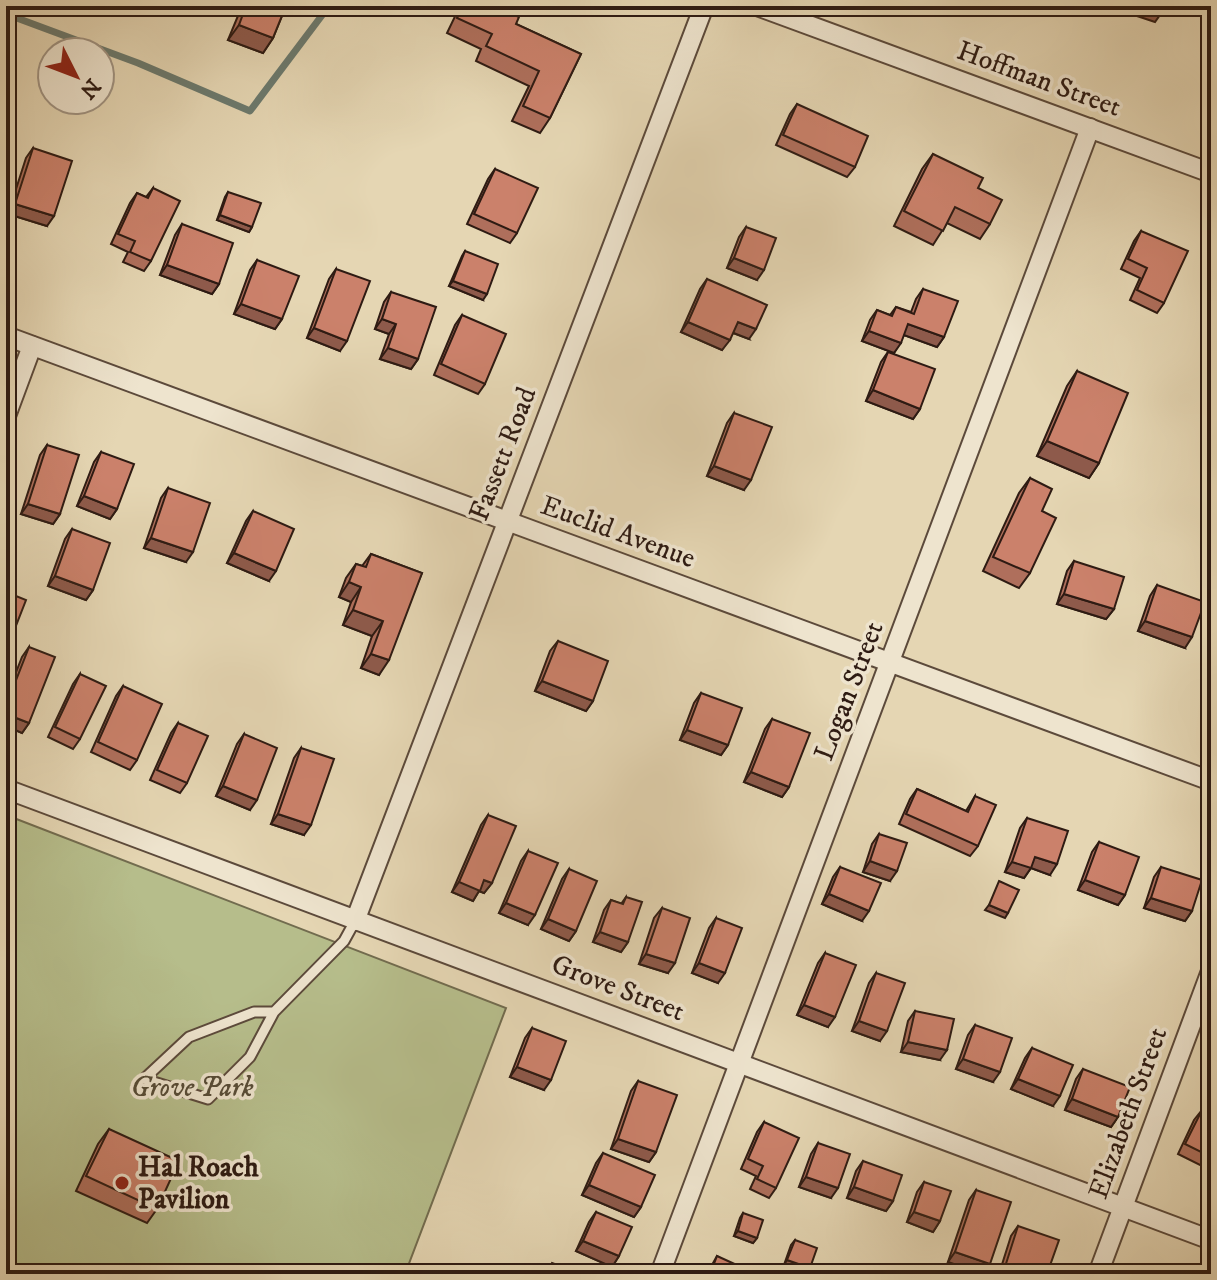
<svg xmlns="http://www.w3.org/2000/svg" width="1217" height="1280" viewBox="0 0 1217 1280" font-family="'IM FELL DW Pica',serif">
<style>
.green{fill:#b6bd8b;stroke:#726c4f;stroke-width:2}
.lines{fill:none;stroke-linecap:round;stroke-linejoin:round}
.stream{stroke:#6c7a6e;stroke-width:7}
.service-casing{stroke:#5c4a3b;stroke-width:13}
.minor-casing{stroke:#5c4a3b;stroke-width:22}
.service{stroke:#eee4ce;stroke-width:9}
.minor{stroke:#eee4ce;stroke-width:18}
.wall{fill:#af6f5c;stroke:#2e1b13;stroke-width:2}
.shaded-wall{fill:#8e5a4b;stroke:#2e1b13;stroke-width:2}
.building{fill:#cb816b;stroke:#2e1b13;stroke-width:2}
.poi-dot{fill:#8f2418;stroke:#eee4ce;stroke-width:3}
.labels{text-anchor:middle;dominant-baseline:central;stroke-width:7;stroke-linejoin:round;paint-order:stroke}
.street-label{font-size:28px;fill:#2e1b13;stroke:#eee4ce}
.park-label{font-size:28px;font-style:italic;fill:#574c37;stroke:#eee4ce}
.poi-label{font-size:28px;font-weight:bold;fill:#2e1b13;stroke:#eee4ce;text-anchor:start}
</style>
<rect width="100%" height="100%" fill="#e5d6b3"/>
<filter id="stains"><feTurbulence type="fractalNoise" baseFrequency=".0025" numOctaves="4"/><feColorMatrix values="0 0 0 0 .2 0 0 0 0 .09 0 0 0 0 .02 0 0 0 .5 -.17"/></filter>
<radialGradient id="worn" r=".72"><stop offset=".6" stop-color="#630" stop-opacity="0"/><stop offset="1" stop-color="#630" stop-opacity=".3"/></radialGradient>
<path class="green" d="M6,815l500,193 -101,266h-399z"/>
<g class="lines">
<path class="stream" d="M6,14l132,49 112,48 79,-105"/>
<g class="service-casing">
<path id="service" d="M274,1012l-24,45 -42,42 -64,-20 45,-42 65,-25h20l70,-71 11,-20"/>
</g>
<g class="minor-casing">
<g id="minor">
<path d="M757,6l454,167"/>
<path d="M6,336l1205,445"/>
<path d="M6,416l26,-70"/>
<path d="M6,789l1205,451"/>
<path d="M355,921l349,-915"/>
<path d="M660,1274l430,-1146"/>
<path d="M1098,1274l113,-303"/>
</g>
</g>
<use href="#service" class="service"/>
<use href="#minor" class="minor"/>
</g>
<g class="wall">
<path d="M242,6h44l-13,32 -10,15 -35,-13z"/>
<path d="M460,6h35l21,18 65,30 -31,64 -10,15 -28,-12 17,-35 -53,-25 5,-12 -34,-16z"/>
<path d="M797,104l58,63 -8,10 -71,-32 14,-31z"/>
<path d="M33,148l14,78 -39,-12 18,-56z"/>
<path d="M933,154l45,34 12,36 -10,15 -33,-16 -14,22 -39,-19 28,-57z"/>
<path d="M495,169l22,64 -7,10 -43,-19 21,-45z"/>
<path d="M153,188l-2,73 -7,10 -21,-9 5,-10 -17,-8 19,-41 7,-10 9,4z"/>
<path d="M228,192l24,35 -3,5 -32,-12 8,-23z"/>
<path d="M182,224l37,60 -7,10 -52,-19 15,-40z"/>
<path d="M746,227l11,53 -30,-12 12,-31z"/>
<path d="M1141,231l23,72 -7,10 -27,-13 10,-22 -19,-9 13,-28z"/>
<path d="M465,251l18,49 -34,-14 13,-30z"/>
<path d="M257,260l25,59 -7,10 -41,-15 16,-44z"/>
<path d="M336,269l4,82 -33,-13 22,-59z"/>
<path d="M707,279l42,60 -16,-6 -11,17 -41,-18 19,-43z"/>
<path d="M923,289l21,48 -7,10 -33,-12 -10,18 -32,-12 8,-21 7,-10 13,5 6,-8 15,5 5,-13z"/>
<path d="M391,292l27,67 -7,10 -31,-10 9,-25 -14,-5 9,-27z"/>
<path d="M462,315l23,69 -7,10 -44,-19 21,-50z"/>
<path d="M888,352l32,57 -7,10 -47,-18 15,-39z"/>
<path d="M1077,371l22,92 -10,15 -52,-22 30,-70z"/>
<path d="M734,413l10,77 -37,-14 20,-53z"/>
<path d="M47,445l13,69 -7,10 -32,-10 19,-59z"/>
<path d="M101,452l16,57 -7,10 -33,-13 17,-44z"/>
<path d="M1030,478l12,33 -12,62 -11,15 -36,-17 36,-78z"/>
<path d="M168,488l18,74 -42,-14 17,-50z"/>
<path d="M253,511l16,70 -42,-18 19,-42z"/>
<path d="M72,529l21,61 -7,10 -38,-14 17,-47z"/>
<path d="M371,554l51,19 -43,102 -18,-7 11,-32 -29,-11 8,-23 -12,-5 7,-19 10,-14 6,2z"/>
<path d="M1074,561l40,48 -8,10 -49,-15 10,-33z"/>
<path d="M1157,585l28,63 -47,-17 12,-35z"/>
<path d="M558,641l35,60 -7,10 -51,-20 15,-40z"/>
<path d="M29,647v76l-7,10 -16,-7v-28l16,-41z"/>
<path d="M80,674v65l-7,10 -25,-12 25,-53z"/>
<path d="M123,686l14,74 -7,10 -39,-18 25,-56z"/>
<path d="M701,693l27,52 -7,10 -41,-15 14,-37z"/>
<path d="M772,719l17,68 -7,10 -38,-15 21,-53z"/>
<path d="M178,723l9,60 -7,10 -30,-13 21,-47z"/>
<path d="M244,734l6,76 -34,-14 21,-52z"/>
<path d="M301,748l3,87 -33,-11 23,-66z"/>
<path d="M917,789l49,22 9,-15 3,50 -8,10 -71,-32 11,-25z"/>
<path d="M488,815l4,68 -8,10 -5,-2 -6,10 -21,-9 29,-67z"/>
<path d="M1027,818l23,57 -19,-7 -7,10 -19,-6 15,-44z"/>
<path d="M879,834l11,47 -27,-9 9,-28z"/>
<path d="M1099,842l26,53 -7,10 -40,-15 14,-38z"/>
<path d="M528,851v74l-29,-12 22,-52z"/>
<path d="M840,867l22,54 -40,-17 11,-27z"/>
<path d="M1161,867l31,44 -7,10 -41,-13 10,-31z"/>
<path d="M569,869l7,62 -7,10 -28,-12 21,-50z"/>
<path d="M626,897l2,45 -7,10 -28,-10 11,-32 7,-10 10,4z"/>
<path d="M662,908l6,65 -29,-9 15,-46z"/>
<path d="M716,918l2,65 -26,-10 17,-45z"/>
<path d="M825,953l3,74 -31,-12 21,-52z"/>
<path d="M876,973l4,68 -28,-10 17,-48z"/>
<path d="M915,1011l25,49 -39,-8 7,-31z"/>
<path d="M975,1025l18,57 -37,-13 12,-34z"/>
<path d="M532,1028l12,62 -34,-13 15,-39z"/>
<path d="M1032,1048l21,58 -42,-17 14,-31z"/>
<path d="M1083,1069l35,48 -7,10 -46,-17 11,-31z"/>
<path d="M638,1081l18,71 -7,10 -38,-13 20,-58z"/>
<path d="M1202,1110l9,4v46l-5,8 -28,-14 16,-34z"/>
<path d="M764,1122l12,66 -7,10 -19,-9 6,-13 -15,-7 16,-37z"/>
<path d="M109,1129l48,80 -10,14 -71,-32 22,-47z"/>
<path d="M818,1143l13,55 -32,-11 12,-33z"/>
<path d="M603,1153l38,54 -7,10 -52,-22 14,-32z"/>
<path d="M863,1161l30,40 -7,10 -39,-13 9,-27z"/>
<path d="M924,1182l16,39 -7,11 -26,-10 10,-30z"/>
<path d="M976,1190l14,74 -7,10 -35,-12 21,-62z"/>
<path d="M596,1212l23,44 -7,11 -36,-16 13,-29z"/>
<path d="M743,1213l14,25 -4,5 -19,-7 6,-18z"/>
<path d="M1018,1226l29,48h-48l12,-38z"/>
<path d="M795,1240l11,33 -22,-8 7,-20z"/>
<path d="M717,1256l31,18h-41z"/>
</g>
<g class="shaded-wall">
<path d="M1015,6h12l-3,4z"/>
<path d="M1107,6h36l19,6 -7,10z"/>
<path d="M239,25l34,13 -10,15 -35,-13z"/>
<path d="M15,204l39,12 -7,10 -39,-12z"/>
<path d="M220,215l32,12 -3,5 -32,-12z"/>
<path d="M734,258l30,12 -7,10 -30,-12z"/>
<path d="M167,265l52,19 -7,10 -52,-19z"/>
<path d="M453,281l34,13 -4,6 -34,-14z"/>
<path d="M241,304l41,15 -7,10 -41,-15z"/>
<path d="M382,319l14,5 -7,10 -14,-5z"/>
<path d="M688,322l42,18 -8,10 -41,-18z"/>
<path d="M738,322l18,7 -7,10 -18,-7z"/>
<path d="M908,324l36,13 -7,10 -36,-13z"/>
<path d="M314,328l33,13 -7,10 -33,-13z"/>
<path d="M869,331l32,12 -7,10 -32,-12z"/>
<path d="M388,348l30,11 -7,10 -31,-10z"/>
<path d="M873,390l47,19 -7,10 -47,-18z"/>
<path d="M1047,441l52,22 -10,15 -52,-22z"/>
<path d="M714,466l37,14 -7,10 -37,-14z"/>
<path d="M84,496l33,13 -7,10 -33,-13z"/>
<path d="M28,504l32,10 -7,10 -32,-10z"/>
<path d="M151,538l42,14 -7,10 -42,-14z"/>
<path d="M234,553l42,18 -7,10 -42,-18z"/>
<path d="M55,576l38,14 -7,10 -38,-14z"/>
<path d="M349,582l12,5 -10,15 -12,-5z"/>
<path d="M1064,594l50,15 -8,10 -49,-15z"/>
<path d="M353,610l30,11 -11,15 -29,-11z"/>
<path d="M1145,621l47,16 -7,11 -47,-17z"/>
<path d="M371,654l18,6 -10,15 -18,-7z"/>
<path d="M542,681l51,20 -7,10 -51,-20z"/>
<path d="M6,714l23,9 -7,10 -16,-7z"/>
<path d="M687,730l41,15 -7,10 -41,-15z"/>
<path d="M751,772l38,15 -7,10 -38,-15z"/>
<path d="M223,786l34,14 -7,10 -34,-14z"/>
<path d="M278,814l33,11 -7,10 -33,-11z"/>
<path d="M1035,857l22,7 -7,11 -19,-7 -7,10 -19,-6 7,-10z"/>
<path d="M870,861l27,10 -7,10 -27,-9z"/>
<path d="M484,880l8,3 -8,10 -5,-2 -6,10 -21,-9 7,-10z"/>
<path d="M1085,880l40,15 -7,10 -40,-15z"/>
<path d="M829,894l40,17 -7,10 -40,-17z"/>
<path d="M1151,898l41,13 -7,10 -41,-13z"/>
<path d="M506,903l29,12 -7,10 -29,-12z"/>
<path d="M989,905l19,8 -3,5 -20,-8z"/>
<path d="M548,919l28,12 -7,10 -28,-12z"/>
<path d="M600,932l28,10 -7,10 -28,-10z"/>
<path d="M646,954l29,9 -7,10 -29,-9z"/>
<path d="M699,963l26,10 -7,10 -26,-10z"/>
<path d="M804,1005l31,12 -7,10 -31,-12z"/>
<path d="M859,1021l28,10 -7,10 -28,-10z"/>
<path d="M908,1042l39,8 -7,10 -39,-8z"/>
<path d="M963,1059l37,13 -7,10 -37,-13z"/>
<path d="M517,1067l34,13 -7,10 -34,-13z"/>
<path d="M1018,1079l42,17 -7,10 -42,-17z"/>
<path d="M1072,1099l46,18 -7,10 -46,-17z"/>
<path d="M618,1139l38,13 -7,10 -38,-13z"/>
<path d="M806,1177l32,11 -7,10 -32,-11z"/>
<path d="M589,1185l52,22 -7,10 -52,-22z"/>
<path d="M854,1187l39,14 -7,10 -39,-13z"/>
<path d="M914,1212l26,9 -7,11 -26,-10z"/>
<path d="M738,1231l19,7 -4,5 -19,-7z"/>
<path d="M583,1241l36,15 -7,11 -36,-16z"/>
<path d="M955,1252l35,12 -7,10 -35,-12z"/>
<path d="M787,1260l23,8 -4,5 -22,-8z"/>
<path d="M1004,1270l14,4h-17z"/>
</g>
<g class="building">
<path d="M246,6h40l-13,32 -34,-13z"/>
<path d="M462,6h33l24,11 -3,7 65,30 -31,64 -27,-12 16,-35 -53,-25 6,-12 -35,-16z"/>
<path d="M1143,6h21l-2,6z"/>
<path d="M797,104l71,32 -13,31 -72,-32z"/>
<path d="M6,147l9,4 -9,19z"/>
<path d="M33,148l39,13 -18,55 -39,-12z"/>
<path d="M933,154l50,24 -5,10 24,12 -12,24 -35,-17 -12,24 -39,-20z"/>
<path d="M495,169l43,19 -21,45 -43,-19z"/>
<path d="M153,188l27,13 -29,60 -21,-9 5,-11 -17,-7 19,-41 11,5z"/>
<path d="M228,192l33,11 -9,24 -32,-12z"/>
<path d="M182,224l51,19 -14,41 -52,-19z"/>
<path d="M746,227l30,11 -12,32 -30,-12z"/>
<path d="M1141,231l47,20 -24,52 -27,-13 10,-22 -19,-9z"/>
<path d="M465,251l33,13 -11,30 -34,-13z"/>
<path d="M257,260l42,16 -17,43 -41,-15z"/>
<path d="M336,269l34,12 -23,60 -33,-13z"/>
<path d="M707,279l60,26 -11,24 -18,-7 -8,18 -42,-18z"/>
<path d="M923,289l35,12 -14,36 -36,-13 -7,19 -32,-12 8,-21 15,6 4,-9 18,7z"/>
<path d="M391,292l45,15 -18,52 -30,-11 8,-24 -14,-5z"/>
<path d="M462,315l44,19 -21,50 -44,-20z"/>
<path d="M888,352l47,17 -15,40 -47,-19z"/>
<path d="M1077,371l51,22 -29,70 -52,-22z"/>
<path d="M734,413l38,14 -21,53 -37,-14z"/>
<path d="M47,445l32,10 -19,59 -32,-10z"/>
<path d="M101,452l33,12 -17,45 -33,-13z"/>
<path d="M1030,478l22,11 -10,22 14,7 -26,55 -37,-16z"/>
<path d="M168,488l42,15 -17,49 -42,-14z"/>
<path d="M253,511l41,18 -18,42 -42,-18z"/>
<path d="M72,529l38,14 -17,47 -38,-14z"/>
<path d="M371,554l51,19 -33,87 -18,-6 12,-33 -30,-11 8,-23 -12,-5 7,-18 10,3z"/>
<path d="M1074,561l50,16 -10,32 -50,-15z"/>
<path d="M1157,585l48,17 -13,35 -47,-16z"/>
<path d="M6,592l20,8 -16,41 -4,-1z"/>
<path d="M558,641l50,20 -15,40 -51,-20z"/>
<path d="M29,647l26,10 -26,66 -23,-9v-8z"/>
<path d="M80,674l26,12 -26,53 -25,-12z"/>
<path d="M123,686l39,18 -25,56 -39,-18z"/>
<path d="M701,693l41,15 -14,37 -41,-15z"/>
<path d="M772,719l38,14 -21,54 -38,-15z"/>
<path d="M178,723l30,13 -21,47 -30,-13z"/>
<path d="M244,734l33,14 -20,52 -34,-14z"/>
<path d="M301,748l33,11 -23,66 -33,-11z"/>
<path d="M917,789l51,23 7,-16 21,9 -18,41 -72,-32z"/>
<path d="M488,815l28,11 -24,57 -8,-3 -4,11 -21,-9z"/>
<path d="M1027,818l41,13 -11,33 -22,-7 -4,11 -19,-6z"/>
<path d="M879,834l28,9 -10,28 -27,-10z"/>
<path d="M1099,842l40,15 -14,38 -40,-15z"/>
<path d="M528,851l30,12 -23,52 -29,-12z"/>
<path d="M840,867l41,16 -12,28 -40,-17z"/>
<path d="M1161,867l41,13 -10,31 -41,-13z"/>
<path d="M569,869l28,12 -21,50 -28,-12z"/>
<path d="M999,881l20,9 -11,23 -19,-8z"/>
<path d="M626,897l16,5 -14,40 -28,-10 11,-32 12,4z"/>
<path d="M662,908l28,10 -15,45 -29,-9z"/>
<path d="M716,918l26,10 -17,45 -26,-10z"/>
<path d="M825,953l31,12 -21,52 -31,-12z"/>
<path d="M876,973l29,10 -18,48 -28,-10z"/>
<path d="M915,1011l39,8 -7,31 -39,-8z"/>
<path d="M975,1025l37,13 -12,34 -37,-13z"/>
<path d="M532,1028l34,13 -15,39 -34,-13z"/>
<path d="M1032,1048l41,17 -13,31 -42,-17z"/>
<path d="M1083,1069l47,18 -12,30 -46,-18z"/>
<path d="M638,1081l39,14 -21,57 -38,-13z"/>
<path d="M1202,1110l9,4v43l-26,-13z"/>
<path d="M764,1122l35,16 -23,50 -19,-9 6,-13 -15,-7z"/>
<path d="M109,1129l70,32 -22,48 -71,-33z"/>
<path d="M818,1143l32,11 -12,34 -32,-11z"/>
<path d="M603,1153l52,22 -14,32 -52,-22z"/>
<path d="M863,1161l39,14 -9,26 -39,-14z"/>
<path d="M924,1182l27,9 -11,30 -26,-9z"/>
<path d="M976,1190l35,12 -21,62 -35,-12z"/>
<path d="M596,1212l36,15 -13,29 -36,-15z"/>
<path d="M743,1213l20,7 -6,18 -19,-7z"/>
<path d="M1018,1226l41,14 -12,34h-29l-14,-4z"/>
<path d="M795,1240l22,8 -7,20 -23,-8z"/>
<path d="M717,1256l33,15 -2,3h-38z"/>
<path d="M552,1263l29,11h-33z"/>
<path d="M1158,1267l20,7h-22z"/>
</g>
<circle class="poi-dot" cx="122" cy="1183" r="8"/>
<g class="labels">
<g class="street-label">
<text transform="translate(1039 79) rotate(20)">Hoffman Street</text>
<text transform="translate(503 454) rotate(-69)">Fassett Road</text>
<text transform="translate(618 532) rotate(20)">Euclid Avenue</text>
<text transform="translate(849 691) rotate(-69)">Logan Street</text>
<text transform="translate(618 988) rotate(21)">Grove Street</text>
<text transform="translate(1128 1113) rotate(-70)">Elizabeth Street</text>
</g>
<g class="park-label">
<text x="192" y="1087">Grove Park</text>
</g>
<g class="poi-label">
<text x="138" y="1167">Hal Roach<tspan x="138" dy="32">Pavilion</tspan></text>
</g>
</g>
<rect width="1217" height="1280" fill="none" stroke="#e5d6b3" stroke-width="32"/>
<rect x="8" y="8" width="1201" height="1264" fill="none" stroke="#2e1b13" stroke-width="4"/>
<rect x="16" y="16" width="1185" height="1248" fill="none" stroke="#2e1b13" stroke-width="2"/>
<g transform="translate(76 76) rotate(132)"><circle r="38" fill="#eee4ce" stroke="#a19483" stroke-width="2"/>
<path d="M0-6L14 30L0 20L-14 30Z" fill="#8f2418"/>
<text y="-12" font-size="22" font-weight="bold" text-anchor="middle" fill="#2e1b13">N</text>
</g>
<rect width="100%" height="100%" filter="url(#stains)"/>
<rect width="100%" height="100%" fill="url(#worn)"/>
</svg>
